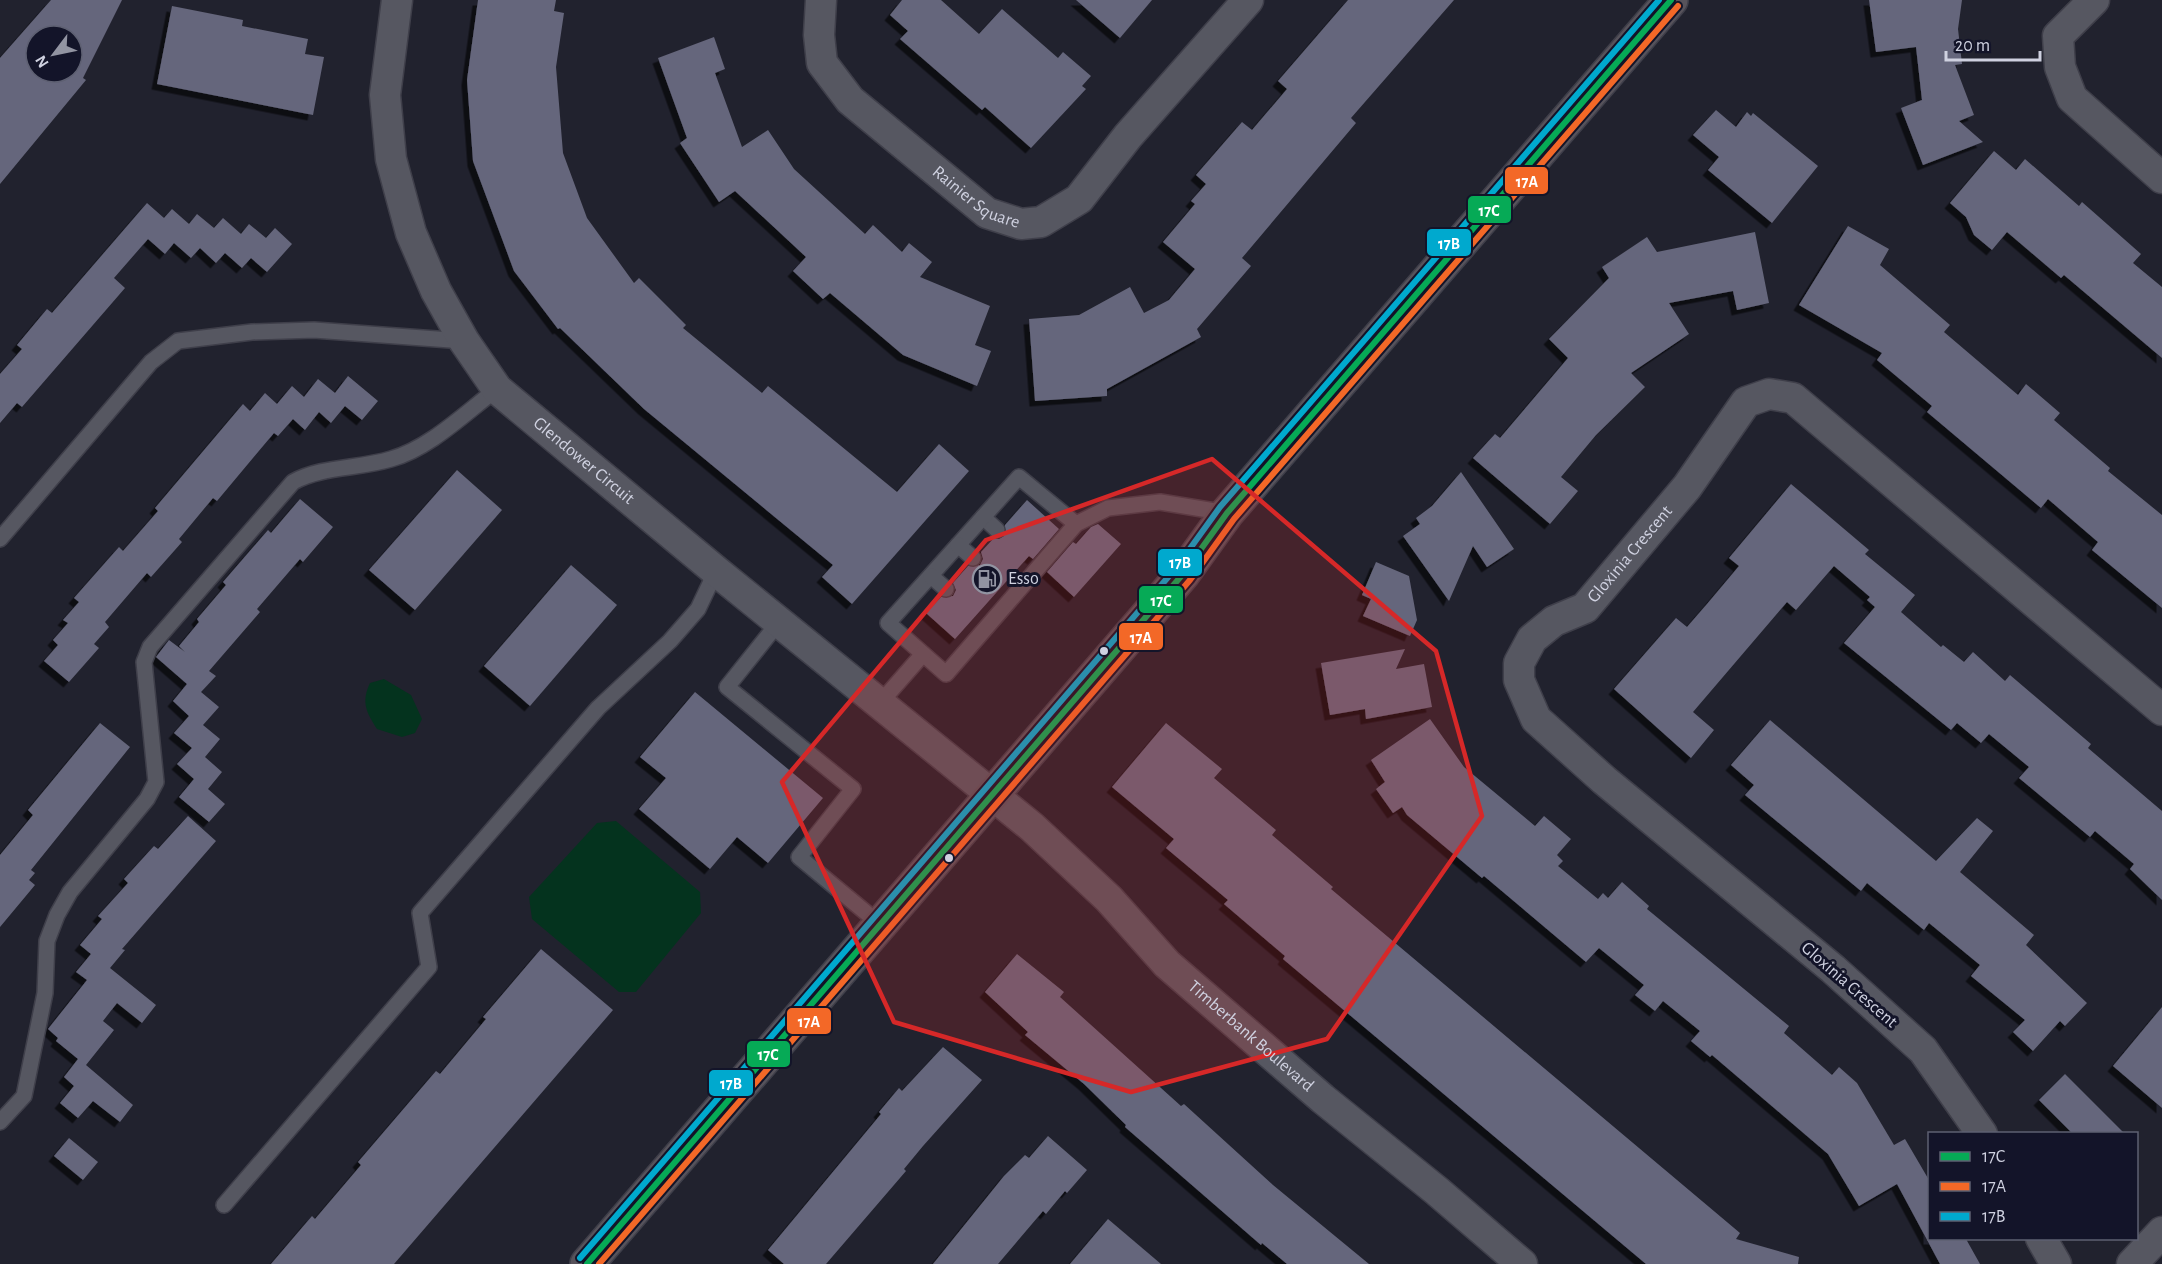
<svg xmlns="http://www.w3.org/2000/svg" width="2162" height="1264" viewBox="0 0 2162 1264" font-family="'Alegreya Sans',sans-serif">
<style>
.park{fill:#04331e}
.building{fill:#65667b;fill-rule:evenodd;filter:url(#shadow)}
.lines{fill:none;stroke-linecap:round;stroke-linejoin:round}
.lane-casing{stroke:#3f3f4a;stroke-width:18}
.street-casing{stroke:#3f3f4a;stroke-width:33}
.secondary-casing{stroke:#3f3f4a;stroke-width:36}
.lane{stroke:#565761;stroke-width:15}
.street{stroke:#565761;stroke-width:30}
.secondary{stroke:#57535b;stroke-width:33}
.bus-1-casing{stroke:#131429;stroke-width:10}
.bus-2-casing{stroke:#131429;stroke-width:10}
.bus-3-casing{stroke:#131429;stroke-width:10}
.bus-1{stroke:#06aa56;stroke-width:6}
.bus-2{stroke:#f36827;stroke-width:6}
.bus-3{stroke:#00a9ce;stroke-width:6}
.marked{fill:#d62828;fill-opacity:0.2;stroke:#d62828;stroke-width:4.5;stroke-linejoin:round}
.bus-dot{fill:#cfd1e0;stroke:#131429;stroke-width:2}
.labels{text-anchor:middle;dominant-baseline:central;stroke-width:6;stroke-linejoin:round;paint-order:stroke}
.street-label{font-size:18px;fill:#cfd1e0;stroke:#131429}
.poi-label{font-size:18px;fill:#cfd1e0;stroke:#131429;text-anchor:start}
.line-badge{stroke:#131429;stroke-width:2}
.badge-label{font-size:16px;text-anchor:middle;font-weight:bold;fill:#fff}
</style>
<defs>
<filter id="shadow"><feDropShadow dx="-5.5" dy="5.5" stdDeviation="0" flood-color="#0009"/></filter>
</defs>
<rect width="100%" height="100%" fill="#21222e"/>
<g class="park">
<path d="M384,679l27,16 11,24 -7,14 -13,4 -25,-8c-11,-17 -16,-27 -7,-46z"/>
<path d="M616,821l84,71 1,21 -65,79h-17l-87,-73 -3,-22 68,-74z"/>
</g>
<g class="building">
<path d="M51,0h71l-39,78 3,2 -86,104v-126zM36,36h36v36h-36z"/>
<path d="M478,0h78l-2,11 10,2 -8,54 7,86 24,65 47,65 5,-5 47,47 -3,3 79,65 6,-7 129,106 42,-48 30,27 -117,133 -30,-27 11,-12 -189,-156 -84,-81 -2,1 -44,-58 -41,-110 -6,-81z"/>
<path d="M902,0h39l38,34 23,-25 56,49 5,-6 28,24 -9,10 4,3 -55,59 -46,-41 -3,3 -82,-71 8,-8 -18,-16z"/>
<path d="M1076,0h76l-32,38z"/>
<path d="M1348,0h106l-103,118 5,5 -114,135 9,8 -54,63 4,8 -94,52v7l-72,5 -6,-82 50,-4 51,-28 14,26 25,-13 26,-31 -32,-27 32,-38 -4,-3 15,-17 -10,-9 46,-53 10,8 35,-41 -9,-8z"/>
<path d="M1869,0h93l-4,29 4,35 -7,1 19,50 -15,6 24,21 -60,23 -22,-57 21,-8 -6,-53 -40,5z"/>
<path d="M172,6l71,14 -1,6 66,13 -3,15 19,3 -11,58 -156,-31z"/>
<path d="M714,37l11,32 -10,4 27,74 26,-17 26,39 71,65 8,-9 29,27 7,-9 23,19 -12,15 70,29 -15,39 16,6 -14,35 -74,-31 -73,-62 -7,6 -30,-28 13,-14 -71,-66 -16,11 -39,-59 7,-5 -29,-80z"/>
<path d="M1716,110l20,17 11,-15 4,4 2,-3 65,53 -46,57 -64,-53 11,-13 -26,-22z"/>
<path d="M1994,151l22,19 9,-11 54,47 3,-4 59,52 -8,9 29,24v71l-98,-83 -3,3 -54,-46 -15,18 -18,-15 -8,-18 -16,-14z"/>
<path d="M147,203l17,15 8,-9 17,15 8,-10 17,14 9,-10 18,16 8,-10 17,14 9,-10 17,16 -25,28 -16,-14 -9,10 -17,-15 -9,10 -16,-15 -9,10 -17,-15 -9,11 -17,-15 -34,39 11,10 -103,119 -5,-4 -17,20v-49l22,-25 -5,-4 30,-36 5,4z"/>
<path d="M1848,226l41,23 -9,16 70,60 -6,7 74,63 8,-11 34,29 -6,7 56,48 -2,3 54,44v93l-70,-58 6,-8 -50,-43 -7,9 -114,-96 5,-6 -55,-46 5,-7 -83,-48z"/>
<path d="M1755,232l14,71 -32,7 -4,-19 -64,12 20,31 -58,39 14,14 -49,48 -35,42 17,14 -28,33 -77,-66 22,-24 5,4 68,-80 -19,-19 60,-61 -7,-11 45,-30 10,15z"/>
<path d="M348,376l30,25 -16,19 -17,-14 -14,17 -12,-11 -14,18 -12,-11 -15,17 -4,-3 -57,68 -4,-3 -34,41 3,3 -31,35 -4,-4 -42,49 4,5 -15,17 5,4 -30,34 -25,-21 14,-16 -5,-5 15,-17 -5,-3 16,-18 -5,-4 45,-51 4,4 35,-40 -3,-3 88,-104 7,7 15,-18 12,11 15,-18 12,11 14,-18 17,14z"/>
<path d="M457,470l45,40 -87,100 -46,-40z"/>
<path d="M1461,472l53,77 -27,18 -14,-21 -24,55 -46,-65 17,-12 -4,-6 16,-12z"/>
<path d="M1791,484l78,66 -4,4 50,41 -14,17 40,35 2,-2 21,17 9,-10 32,29 5,-6 81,69 -3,4 74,63v89l-32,-31 4,-5 -39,-33 -5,6 -71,-59 10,-11 -40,-33 -8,9 -24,-20 -6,7 -107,-87 31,-36 -8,-7 3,-3 -36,-31 -38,44 -9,-8 -94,110 21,18 -23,28 -77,-69 62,-71 11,9 20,-23 32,-38 -10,-8z"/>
<path d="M300,499l33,28 -30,35 -3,-3 -43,50 3,3 -51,59 7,5 -15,16 18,15 -16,18 17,14 -15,18 17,15 -14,17 17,15 -16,18 -30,-25 15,-18 -17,-15 15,-16 -18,-15 15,-17 -16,-15 14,-17 -31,-27 13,-17 16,12 -6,-6 20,-24 -2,-3 29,-34 -3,-3 45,-52 3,3z"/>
<path d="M1027,500l32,29 -26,30 -4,-3 -74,83 -29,-26 15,-16 12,-1 3,-6 -3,-7 15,-17 12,-1 3,-6 -2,-7 12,-13h6l5,-3 1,-11z"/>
<path d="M1098,524l23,20 -47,53 -27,-25 26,-30 3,2 15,-17z"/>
<path d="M1376,562l33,14 8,44 -7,16 -47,-20 8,-17 -9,-4z"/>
<path d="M571,565l46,40 -87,101 -46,-40z"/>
<path d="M1405,649l-9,20 28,-5 8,43 -66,12 -1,-10 -35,6 -9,-52z"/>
<path d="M695,692l128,106 -55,65 -31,-26 -27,32 -71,-60 27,-31 -26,-21z"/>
<path d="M1430,719l34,48 71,59 9,-10 27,23 -14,16 6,6 -5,5 40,33 5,-6 5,5 14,-16 27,24 -2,3 142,117 -5,7 48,42 7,-8 18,16 37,62 11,-6 24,41v59h37l14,25h-40l-43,-80 -38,22 -31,-52 -116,-99 -2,2 -19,-16 9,-10 -37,-30 -8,10 -20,-16 9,-10 -45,-37 -13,14 -102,-86 -2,2 -75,-63 -5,-8 -9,6 -17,-24 9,-7 -14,-22z"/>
<path d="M1770,720l166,141 41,-43 16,13 -33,41 74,63 -8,10 61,58 -22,23 -5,-5 -27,30 -20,-19 12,-12 -54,-44 9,-11 -51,-42 -5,7 -57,-47 -6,8 -116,-96 9,-10 -23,-20z"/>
<path d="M100,723l30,24 -99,123 4,3 -6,7 6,5 -35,42v-72l33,-40 -5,-5z"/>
<path d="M1166,723l56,46 -8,9 62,52 -4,5 61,52 -2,2 409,344 -4,6 63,18 -1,7h-152l-363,-305 2,-3 -61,-52 4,-4 -62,-52 8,-9 -62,-52z"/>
<path d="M188,816l28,25 -94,108 3,1 -15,18 46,37 -14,18 -25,-20 -14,18 11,9 -28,35 47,40 -13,17 -27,-21 -15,17 -18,-15 14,-17 -10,-9 14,-18 -22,-18 2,-3 -10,-9 39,-49 -11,-8 15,-18 -11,-9 22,-26 -4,-3 30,-33 -4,-4 30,-33 4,3z"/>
<path d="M541,949l72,61 -219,254h-123l41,-48 3,3 46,-54 -3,-3 78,-91 4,3 46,-55 -3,-2z"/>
<path d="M1017,954l47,38 -4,5 121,109 3,-2 89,81 96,79h-82l-25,-21 -1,2 -136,-118 1,-2 -42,-41 -59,-49 3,-3 -43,-40z"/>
<path d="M2162,1007v101l-49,-42z"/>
<path d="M943,1047l39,33 -59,66 -19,23 2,2 -80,93h-42l-16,-14 113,-136 -2,-2 20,-24 3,3z"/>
<path d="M2065,1074l60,60h-52l-34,-34z"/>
<path d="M1048,1136l39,34 -20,23 -2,-2 -19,23 -3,-3 -45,53h-65l71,-88 21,-21 4,3z"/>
<path d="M69,1138l29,24 -15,18 -29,-24z"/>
<path d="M1108,1219l53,45h-91z"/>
</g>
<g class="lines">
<g class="lane-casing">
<g id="lane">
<path d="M983,517l14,13"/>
<path d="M1076,524l-130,150 -58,-51 131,-146 57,47 32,-16 52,-6 67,11"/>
<path d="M0,539l151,-177 27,-21 74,-9 62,-2 150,11"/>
<path d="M958,545l15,13"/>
<path d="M931,576l15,13"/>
<path d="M779,622l-52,65 126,102 -54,68 82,68"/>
<path d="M880,703l43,-49"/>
<path d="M0,1122l24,-26 21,-103 2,-52 10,-26 13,-23 77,-93 9,-17 -12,-120 6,-15 143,-165c29,-16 65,-13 98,-23 39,-11 74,-46 106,-70"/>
<path d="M224,1205l205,-238 -9,-54 178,-205 72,-67 28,-32 18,-38"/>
</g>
</g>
<g class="street-casing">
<g id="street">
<path id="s1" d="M397,0l-12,95 6,64 20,74 25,58 28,50 33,48 219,182 316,256 77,72 58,65 156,135 114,92 85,73"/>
<path id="s2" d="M821,0l-2,35 3,28 28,37 137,113 34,11 20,-2 38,-23 49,-63 120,-136"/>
<path d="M2094,0l-36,36 2,31 12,31 90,80"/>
<path id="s3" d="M1982,1134l-59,-84 -90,-81 -229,-189 -68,-61 -17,-39v-17l13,-24 22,-18 31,-13 102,-121 59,-85 23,-8 24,4 369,312"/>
<path d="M2041,1238l15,26"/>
<path d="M2132,1264l30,-32"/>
</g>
</g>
<g class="secondary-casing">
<path id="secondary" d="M587,1264l596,-690 44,-61 444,-513"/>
</g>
<use href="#lane" class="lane"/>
<use href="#street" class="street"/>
<use href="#secondary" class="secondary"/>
<g class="bus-1-casing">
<path id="bus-1" d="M587,1264l596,-690 44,-61 444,-513"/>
</g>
<g class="bus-2-casing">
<path id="bus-2" d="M599,1264l591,-684 44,-61 444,-513"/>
</g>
<g class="bus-3-casing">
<path id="bus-3" d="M580,1258l596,-690 44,-61 439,-507"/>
</g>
<use href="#bus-1" class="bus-1"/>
<use href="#bus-2" class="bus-2"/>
<use href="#bus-3" class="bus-3"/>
</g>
<path class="marked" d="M1212,459l224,192 46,165 -155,223 -196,53 -237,-70 -112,-240 204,-242z"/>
<defs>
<g id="fuel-ring" transform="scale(1.5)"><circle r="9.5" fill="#131429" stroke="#9294a2" stroke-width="1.5"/><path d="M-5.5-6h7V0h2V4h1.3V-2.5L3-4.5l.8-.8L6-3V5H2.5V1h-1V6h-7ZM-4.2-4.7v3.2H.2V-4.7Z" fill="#9294a2"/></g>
</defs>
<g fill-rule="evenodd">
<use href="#fuel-ring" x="987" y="579"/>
</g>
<g class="bus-dot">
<circle cx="1104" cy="651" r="5"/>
<circle cx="949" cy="858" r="5"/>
</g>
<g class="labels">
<g class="street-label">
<text stroke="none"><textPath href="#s2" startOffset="270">Rainier Square</textPath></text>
<text stroke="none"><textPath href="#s1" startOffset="528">Glendower Circuit</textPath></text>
<text stroke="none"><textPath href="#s3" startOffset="831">Gloxinia Crescent</textPath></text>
<text transform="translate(1849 985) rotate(41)">Gloxinia Crescent</text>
<text stroke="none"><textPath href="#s1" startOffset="1410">Timberbank Boulevard</textPath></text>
</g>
<g class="poi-label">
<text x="1008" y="579">Esso</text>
</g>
</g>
<g class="line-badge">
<rect x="1504" y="166" width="45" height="29" rx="6" fill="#f36827"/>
<rect x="1467" y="195" width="45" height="29" rx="6" fill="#06aa56"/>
<rect x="1426" y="228" width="46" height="29" rx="6" fill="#00a9ce"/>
<rect x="1157" y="548" width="46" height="29" rx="6" fill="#00a9ce"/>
<rect x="1138" y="585" width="46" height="29" rx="6" fill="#06aa56"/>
<rect x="1118" y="622" width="46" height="29" rx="6" fill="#f36827"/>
<rect x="786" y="1007" width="46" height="28" rx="6" fill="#f36827"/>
<rect x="746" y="1040" width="45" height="28" rx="6" fill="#06aa56"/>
<rect x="708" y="1069" width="46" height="28" rx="6" fill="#00a9ce"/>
</g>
<g class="badge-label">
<text x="1527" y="187">17A</text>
<text x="1489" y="216">17C</text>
<text x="1449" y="249">17B</text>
<text x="1180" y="568">17B</text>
<text x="1161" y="606">17C</text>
<text x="1141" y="643">17A</text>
<text x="809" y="1027">17A</text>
<text x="768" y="1060">17C</text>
<text x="731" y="1089">17B</text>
</g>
<rect x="1928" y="1132" width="210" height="108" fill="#131429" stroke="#5e6072" stroke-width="1.5"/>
<rect x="1940" y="1152" width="30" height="9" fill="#06aa56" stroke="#5e6072" stroke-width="1.5"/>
<text x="1982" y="1162" font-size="18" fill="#cfd1e0">17C</text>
<rect x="1940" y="1182" width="30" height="9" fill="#f36827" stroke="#5e6072" stroke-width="1.5"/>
<text x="1982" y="1192" font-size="18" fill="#cfd1e0">17A</text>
<rect x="1940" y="1212" width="30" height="9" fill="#00a9ce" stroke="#5e6072" stroke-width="1.5"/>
<text x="1982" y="1222" font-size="18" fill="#cfd1e0">17B</text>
<g transform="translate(54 54) rotate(238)"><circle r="28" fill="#131429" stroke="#5e6072" stroke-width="1.5"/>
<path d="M0-4.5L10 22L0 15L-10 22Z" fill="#9294a2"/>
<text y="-9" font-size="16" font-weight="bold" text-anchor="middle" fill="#cfd1e0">N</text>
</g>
<path d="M1946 51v9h94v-9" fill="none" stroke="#cfd1e0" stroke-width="3"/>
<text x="1955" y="51" font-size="18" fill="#cfd1e0" stroke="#131429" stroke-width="4.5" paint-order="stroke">20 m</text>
</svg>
